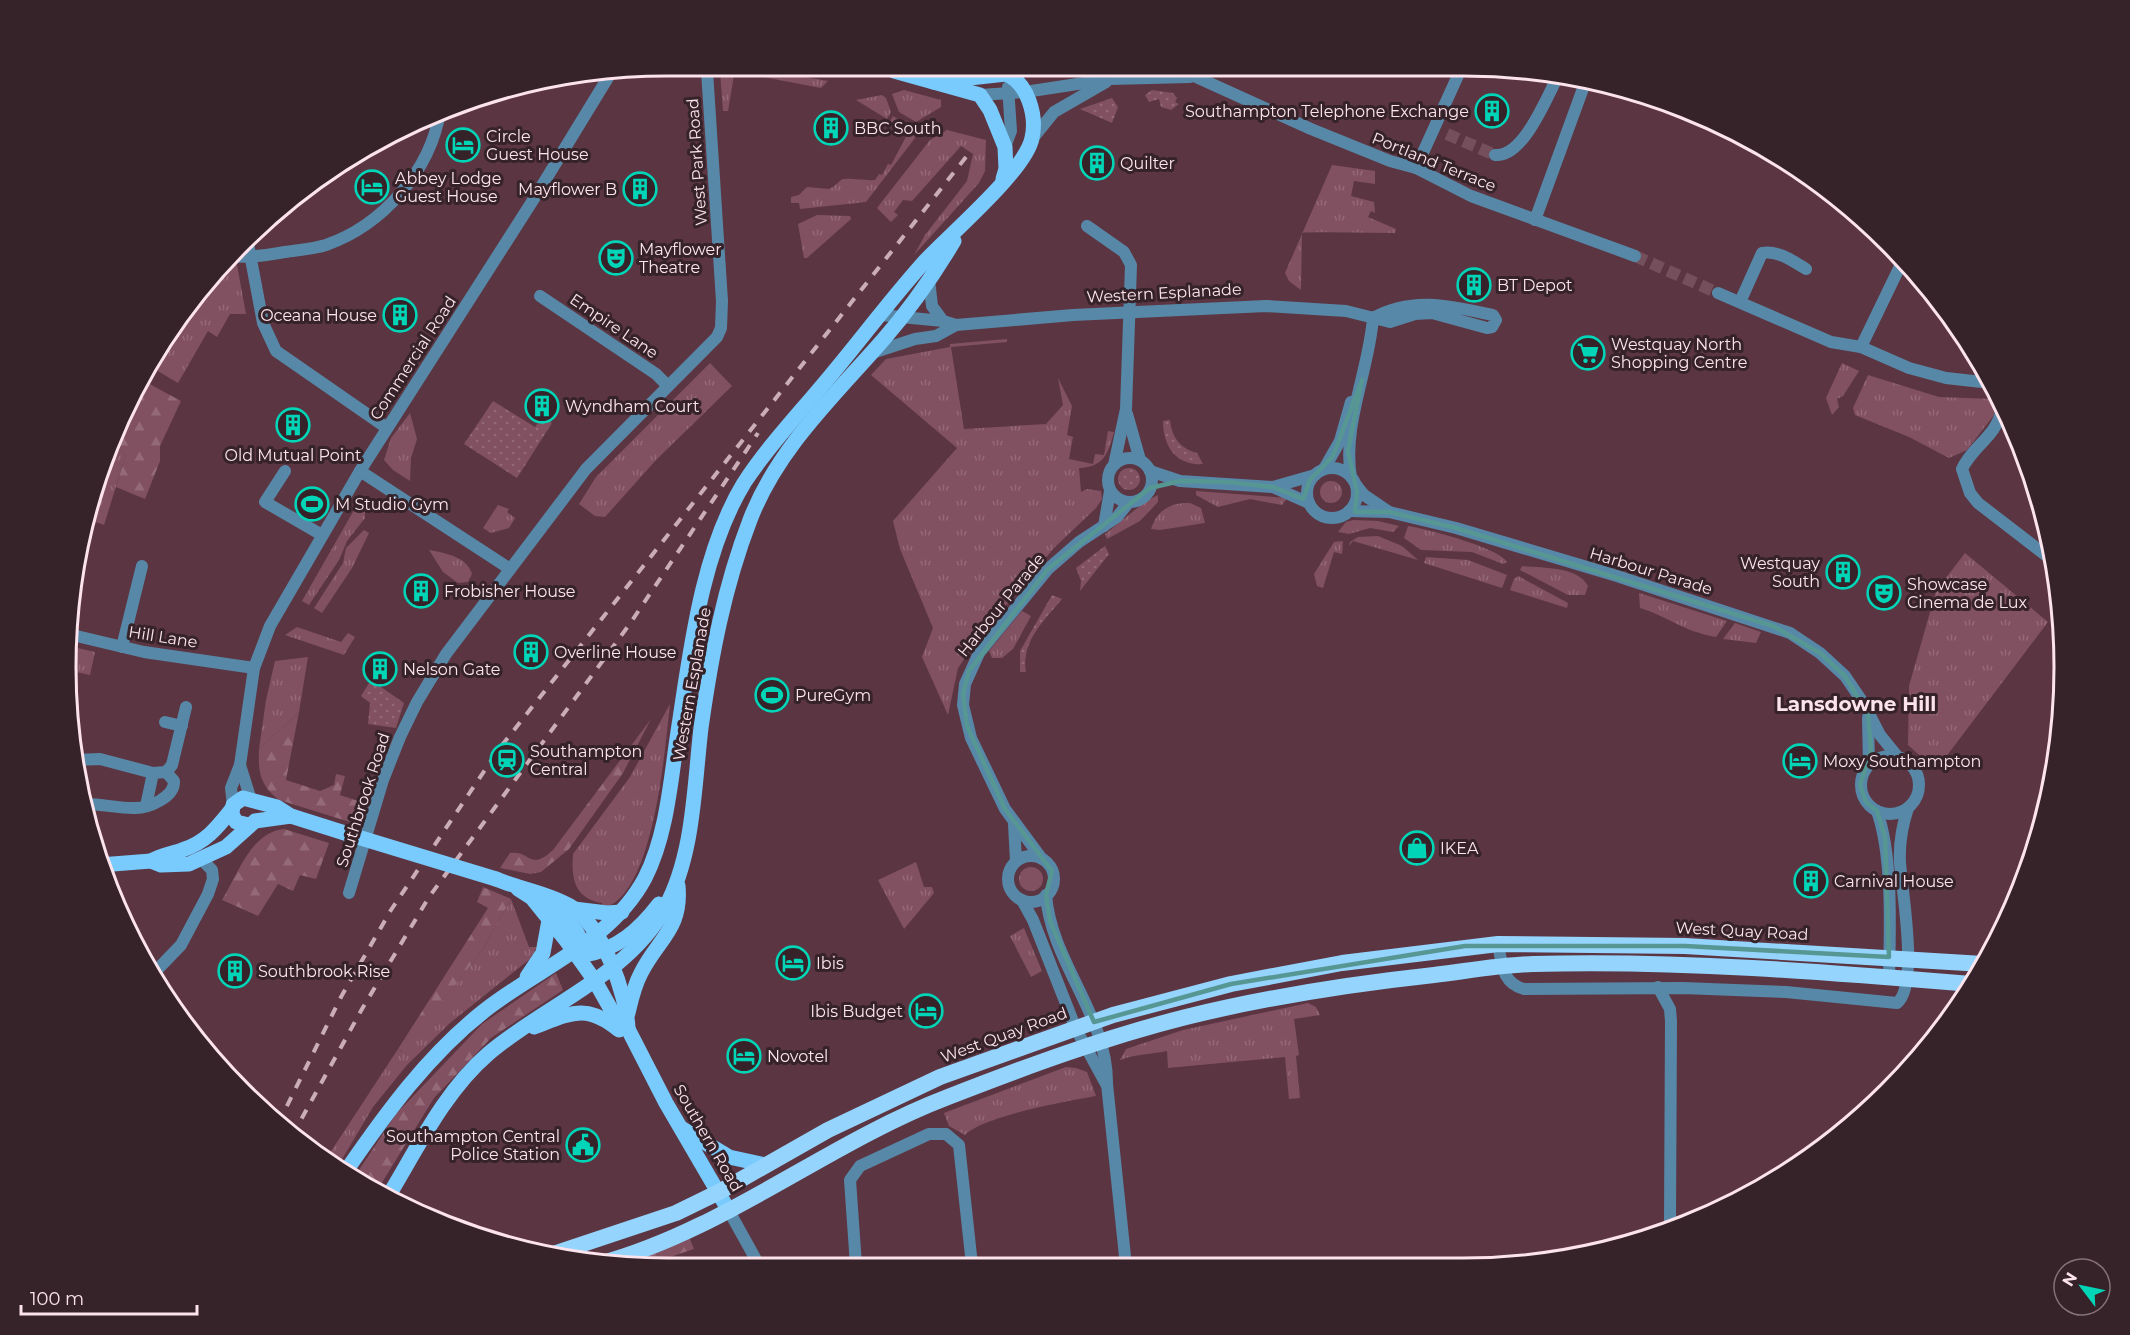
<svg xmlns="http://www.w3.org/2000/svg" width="2130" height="1335" viewBox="0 0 2130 1335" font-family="Montserrat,sans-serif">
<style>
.grass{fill:url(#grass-tufts)}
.forest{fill:url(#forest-firs)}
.garden{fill:url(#garden-dots)}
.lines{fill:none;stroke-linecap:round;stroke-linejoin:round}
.minor-tunnel{stroke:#73505c;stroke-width:12;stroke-dasharray:12 6;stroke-linecap:butt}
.minor{stroke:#5888a8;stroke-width:12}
.tertiary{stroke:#5888a8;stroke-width:12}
.primary{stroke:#79cafd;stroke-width:15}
.trunk{stroke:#95d4fd;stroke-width:16}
.rail{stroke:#caadb6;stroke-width:4;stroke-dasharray:10 10;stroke-linecap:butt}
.primary-bridge{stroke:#79cafd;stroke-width:15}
.marked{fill:none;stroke:#569794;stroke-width:4.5;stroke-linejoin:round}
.labels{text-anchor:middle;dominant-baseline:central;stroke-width:6;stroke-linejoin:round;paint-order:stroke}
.poi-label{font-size:16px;fill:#fde4ec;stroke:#352329;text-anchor:start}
.street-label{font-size:16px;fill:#fde4ec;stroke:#352329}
.quarter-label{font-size:20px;font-weight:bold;fill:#fde4ec;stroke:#352329}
.rim{fill:none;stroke:#fde4ec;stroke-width:3}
</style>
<defs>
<pattern id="grass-tufts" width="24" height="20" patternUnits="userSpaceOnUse" patternTransform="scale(1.5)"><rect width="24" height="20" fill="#815061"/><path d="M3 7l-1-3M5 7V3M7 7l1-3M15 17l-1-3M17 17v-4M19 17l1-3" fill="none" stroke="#946978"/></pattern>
<pattern id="forest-firs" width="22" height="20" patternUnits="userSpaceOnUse" patternTransform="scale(1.5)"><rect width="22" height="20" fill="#815061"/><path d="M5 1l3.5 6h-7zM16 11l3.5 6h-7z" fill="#946978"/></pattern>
<pattern id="garden-dots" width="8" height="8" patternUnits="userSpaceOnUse" patternTransform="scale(1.5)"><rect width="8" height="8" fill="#815061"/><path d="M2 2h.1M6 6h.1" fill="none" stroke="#946978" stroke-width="1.8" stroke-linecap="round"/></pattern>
</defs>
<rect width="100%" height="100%" fill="#5b3642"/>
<g class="grass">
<path d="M720,71h50l58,10 -7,7 -74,-14 -1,3 -12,-2 -6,36h-5z"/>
<path d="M904,90l37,10v7l-25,15 -17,-10 -7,-18z"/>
<path d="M882,95l4,3 5,14 -4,7 -31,-19z"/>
<path d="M893,116l19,13 3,9 -49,64 -66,7 -1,-6h-8v-6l8,-2 8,-8 22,2c5,-2 8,-6 12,-9 6,-3 24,1 34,0l4,-6 3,1 6,-11 3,1 17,-32 -18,-12z"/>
<path d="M947,130l39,10 -1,31 -6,12 -65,72 11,-20 42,-54 6,-27 -12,-8 -49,55 -9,-1 -9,12 4,3 -7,7 -14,-14 53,-68z"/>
<path d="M1332,165l43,6v13l-21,-3 -3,15 23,6 1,11 -4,-2 -3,6 28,12 -1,4 -93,-1 -1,58 -12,-9 -4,-8z"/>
<path d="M817,215l33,1 1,3 -44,39h-3l-6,-34z"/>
<path d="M226,262l11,3 9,49h-16l-13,23 -9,-6 -30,52 -27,-16 17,-34z"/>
<path d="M1007,339v3l-56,5 13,82 82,-5 17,-19 -5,-27 14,28 -5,29 6,2 -4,22 24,5 2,-10 9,1 4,-24 6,1c-6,23 -11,35 -35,36l2,24 6,-3 14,2 1,8 -6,9 -42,40 -75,90 -21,30 -10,47 -26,-58 11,-29 -33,-79 -7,-28 64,-73 -86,-73 15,-16 64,-12v-3z"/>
<path d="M710,363l22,23 -76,74 -51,57 -10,-1 -16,-12 17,-27z"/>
<path d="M1842,363l17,8 -16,25 -6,3 2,8 -7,8 -6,-17z"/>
<path d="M1868,375l71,22 54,2 1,16 -27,35 -18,8 -40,-21 -54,-22 -2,-7z"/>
<path d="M410,413l7,26 -6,19 -1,23 -17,-11 -9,-10 7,-22z"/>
<path d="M113,445l13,9 -22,71 -8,-3 -5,12 -6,-3 13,-57z"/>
<circle cx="1331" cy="492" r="11"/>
<path d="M1196,491l91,7 -5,7 -32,-6 -32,8 -22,-12z"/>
<path d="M1158,495v7l-18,19 -33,18 -2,-5 41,-33z"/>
<path d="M1190,503l11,5 4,15 -45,7 -9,-1c6,-19 20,-27 39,-26z"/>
<path d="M365,504v14l-18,23 -8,19 -30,45 -7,-4 52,-91z"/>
<path d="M498,505l11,4 -2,3 8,6 -6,10 -18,5 -8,-5z"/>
<path d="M1353,520l25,1 21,5 -6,6 -23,-4 -21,6 -11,-2 8,-10z"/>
<path d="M1408,526c19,3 92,22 99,36l-4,2 -31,-12 -51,-2 -17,-12z"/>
<path d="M364,530l5,3 -17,35 -30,45 -8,-5 29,-45 3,-15z"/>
<path d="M1378,536l24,10 16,14 -65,-19 -4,5 1,-4 8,-5z"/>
<path d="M1343,541l-1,13 -8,-2 -11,36 -6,-2 -3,-12 20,-32z"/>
<path d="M429,550c17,3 38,7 43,24l-4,8 -10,1 -15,-11z"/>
<path d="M1965,553l83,69 -112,148 -28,-25 1,-59 27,-95z"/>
<path d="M1426,557l42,3 39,15 -5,13 -78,-25z"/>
<path d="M1522,566c19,2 56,0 66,20l-3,9h-17l-48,-25z"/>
<path d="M1518,576l50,27 -1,5 -57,-18 4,-11z"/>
<path d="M1639,593l88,28 -11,16c-34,-6 -47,-20 -76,-29z"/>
<path d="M1022,611l9,5 -18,33 -11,9h-10l-3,-7z"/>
<path d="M1735,623l26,9 -5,11 -33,-4z"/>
<path d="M297,627l44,15 7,-9 7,4 -11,18 -59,-20z"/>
<path d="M73,647l22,5 -5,23 -23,-5z"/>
<path d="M308,657l-9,55 -40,37 7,-49 9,-39z"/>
<path d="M670,704c-5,44 -16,193 -67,204l-1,-5c-27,-5 -31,-23 -29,-49l57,-77z"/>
<path d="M916,862l8,25h8l2,6 -30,36 -26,-49z"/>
<circle cx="1031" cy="879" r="12"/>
<path d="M511,899l18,48h8l-7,12 -80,64 -43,42 -34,42 -35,59 -12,-7 72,-110 4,3 81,-103z"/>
<path d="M1024,928l18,43 -11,6 -21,-41z"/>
<path d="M1308,1003l8,4 4,8 -26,4 5,36 -3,1 4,42 -11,1 -4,-42 -117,11 -1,-17c-18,4 -28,2 -47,9l6,-11 57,-19z"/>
<path d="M1066,1067l10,1 11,4 9,24c-29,5 -112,20 -131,39l-16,-9 -5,-13z"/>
</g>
<g class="forest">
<path d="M144,381l37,20 -21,45v15l-15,38 -29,-12 10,-33 -13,-9z"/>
<path d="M299,712l-13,68 34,11 14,-6 2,-11 9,2 -5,19 30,10 -7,21 -84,-26c-19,-15 -21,-28 -20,-51z"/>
<path d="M651,719l-28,54 -54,76 -28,23 -11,2 -30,-6 10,-15c21,-3 19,19 43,-3z"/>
<path d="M284,829l45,14 -13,36 -16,-4 -7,16 -15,-7 -20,32 -36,-16c16,-26 29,-68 62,-71z"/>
<path d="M483,887l28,12 -28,50 -80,103 -5,-3 90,-141 -11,-6z"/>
<path d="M556,973l7,17 -72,48 -57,60 -56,91 -23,-13 41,-62 86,-90z"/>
<path d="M689,1237l5,12 -45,15h-40z"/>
</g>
<g class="garden">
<path d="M1152,90l21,3 4,5 -2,4 4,2 -8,6 -10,-3 -2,-8 -10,3 -4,-7z"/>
<path d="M1112,98l6,9 -6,16 -32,-14z"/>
<path d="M493,401l42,26 7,-10 10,6 -35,55 -53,-34z"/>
<path d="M1170,420c2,18 10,28 27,33l6,11c-28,2 -40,-19 -40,-43z"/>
<circle cx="1129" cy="479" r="11"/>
<path d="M1105,546l4,8 -29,37 1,-10 -5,-13z"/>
<path d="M1052,595l10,4c-18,22 -41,42 -36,73h-6v-21z"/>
<path d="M371,680l33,23 -8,25 -28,-4 2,-21 -9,-7z"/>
</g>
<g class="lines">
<g class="minor-tunnel">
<path d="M1447,134l48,21"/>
<path d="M1635,256l83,37"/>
</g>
<g class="minor">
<path d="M1106,71l4,8 80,-2"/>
<path d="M1183,71l128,58 79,32 26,7 55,28 164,60"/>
<path d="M1495,155c28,3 52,-58 63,-79"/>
<path d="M1416,168l44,-97"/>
<path d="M1535,220l50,-137"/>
<path d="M1087,226l37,26 7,13 -5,144 -12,56"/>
<path d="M247,238l16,85 13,28 111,77"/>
<path d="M231,256c19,2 35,-1 54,-4 13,-2 28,-3 41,-7 57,-20 104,-74 114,-133"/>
<path d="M929,280l3,26 11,15"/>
<path d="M1718,293l113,49 30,5 48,21 37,10 45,5"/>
<path d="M540,296l116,78 11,11"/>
<path d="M1740,302l22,-49c16,-3 31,8 44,16"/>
<path d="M881,315l62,6 13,4 117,-10 193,-9 80,5 44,11 25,-8 17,-1 55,15 5,-1 4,-7 -3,-5c-42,-9 -80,-19 -120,3"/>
<path d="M1861,347l42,-87"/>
<path d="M872,353l43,-14 21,-3 20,-11"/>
<path d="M2002,408c-5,29 -29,37 -40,61l8,24 8,10 74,57"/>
<path d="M1127,414l13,46"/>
<circle cx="1130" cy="480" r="22"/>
<circle cx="1332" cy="493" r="25"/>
<path d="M1324,469l16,-28 11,-39"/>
<path d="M285,471l-20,31 57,33"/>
<path d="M360,471l150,98"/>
<path d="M1150,471l30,10 93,6 36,16"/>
<path d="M1351,477c-9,-51 18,-107 22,-159"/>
<path d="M1356,485l8,10 25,17"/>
<path d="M1273,487l42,-12"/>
<path d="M1349,511l40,1 67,16 161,48 173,57 30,20 25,23 19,28 16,31 17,21"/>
<path d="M1104,526l6,-35"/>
<path d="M122,647l20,-81"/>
<path d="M1868,718l1,46"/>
<path d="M165,722l17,4"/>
<circle cx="1890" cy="785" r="29"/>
<path d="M74,760l26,-1 53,14 13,-1 6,-7 14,-58"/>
<path d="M85,804c18,0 32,4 48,4 15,1 42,-11 41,-27l-8,-9"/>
<path d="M146,806l7,-33"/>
<path d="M1877,811c16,45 13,118 12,166"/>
<path d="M1014,824l2,37"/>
<circle cx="1031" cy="879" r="23"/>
<path d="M1042,859l-37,-50 -34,-71 -8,-33 2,-21 14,-31 69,-84 31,-27 38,-25 12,-15"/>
<path d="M349,893l34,-113 17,-43 17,-35 29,-48 140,-185 131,-132 4,-9 1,-27 -15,-230"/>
<path d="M1046,895c5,67 62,121 61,189l19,182"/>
<path d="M1022,900l11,20 43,109 30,55"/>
<path d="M1498,944c4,20 4,39 26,45l159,-1 103,4 111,11c22,-17 5,-112 3,-140 -1,-19 2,-37 8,-55"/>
<path d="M154,973l27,-28 27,-51 5,-15 -1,-9 -10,-10"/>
<path d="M1658,987l12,22 1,12 -1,200"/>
<path d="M729,1211l30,54"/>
<path d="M856,1265l-6,-85 10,-14 69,-32h17l13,11 13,120"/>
</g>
<g class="tertiary">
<path d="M980,95l45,-3 85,-13"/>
<path d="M1033,138l21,-26 52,-30"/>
<path d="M1005,147l6,-16 -3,-44"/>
<path d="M68,634l76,18 110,16"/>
<path d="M240,765l11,35"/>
<path d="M233,805l-2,-17 9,-23 14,-97 16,-42 90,-155 175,-274 77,-126"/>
</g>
<g class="primary">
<path d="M894,71l86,24 10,15 15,37 1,22 -3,10"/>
<path d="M249,825l-13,-3 -4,-8 1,-9 10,-7 34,9 14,9 60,19"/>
<path d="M151,861c10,-6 20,-7 31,-11 23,-7 35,-22 50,-41"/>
<path d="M100,865l51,-4 10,4 28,-1 37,-17 29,-26 36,-5"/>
<path d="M496,879c24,10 52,14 74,27 32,19 57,88 58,123"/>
<path d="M518,889l14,9 33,41 30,42 18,32 15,16 38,74 63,108"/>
<path d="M551,900l25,31 12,22"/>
<path d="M574,909l33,4 15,-1"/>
<path d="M573,951l11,4c33,-5 56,-26 75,-51"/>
<path d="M527,977l16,-24 6,-33"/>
<path d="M628,1013c3,-13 6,-27 13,-40 17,-34 41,-44 37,-87"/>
<path d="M534,1027c37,-14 52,-24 85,3"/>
<path d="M681,1128l48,29 37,8"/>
<path d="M346,1171c40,-58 82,-116 138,-160 54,-43 127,-69 161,-133 23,-45 26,-103 34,-153 12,-78 23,-173 65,-242 22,-34 51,-65 77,-96 35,-41 68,-86 104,-126 24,-26 101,-91 107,-123 5,-22 -4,-55 -26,-64l-73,8"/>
<path d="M389,1195c29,-48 56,-104 99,-141 57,-49 140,-78 177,-146 29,-53 29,-121 36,-180 10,-71 23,-141 49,-208 27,-71 84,-124 133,-180 27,-31 50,-64 71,-99"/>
</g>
<g class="trunk">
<path d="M553,1254l123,-41 43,-21 109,-62 112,-53 173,-62 118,-31 111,-21 156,-19 187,2 298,18"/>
<path d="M599,1264c126,-34 228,-121 349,-167 77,-30 158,-60 238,-80 81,-20 165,-33 248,-42 33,-4 66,-10 99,-11 146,-4 293,8 438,20"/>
</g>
<g class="rail">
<path d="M278,1124l63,-127 50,-87 108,-161 471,-597"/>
<path d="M292,1136l70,-127 67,-112 200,-272 129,-192"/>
</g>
<path class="primary-bridge" d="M351,835l145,44"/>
</g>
<path class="marked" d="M1362,380l-14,71 9,41 -2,20h34l67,16 317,98 47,27 25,23 23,39 3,36 -11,34 6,17 11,9 8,26 4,120 -204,-11h-220l-234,38 -137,38 -44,-101 -4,-26 6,-24 -47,-62 -38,-83 -4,-32 6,-23 79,-102 102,-81 30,-7 48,1 45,5 30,12 7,-19 23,-24z"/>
<defs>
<g id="building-ring" transform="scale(1.725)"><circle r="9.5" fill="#352329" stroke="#00d5b7" stroke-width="1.5"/><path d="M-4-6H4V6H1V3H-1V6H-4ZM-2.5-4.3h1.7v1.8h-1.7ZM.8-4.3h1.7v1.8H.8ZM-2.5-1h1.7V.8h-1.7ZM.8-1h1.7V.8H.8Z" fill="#00d5b7"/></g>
<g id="hotel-ring" transform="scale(1.725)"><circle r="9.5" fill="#352329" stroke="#00d5b7" stroke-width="1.5"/><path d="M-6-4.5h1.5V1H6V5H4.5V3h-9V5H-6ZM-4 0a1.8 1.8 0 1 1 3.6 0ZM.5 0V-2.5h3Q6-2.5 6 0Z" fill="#00d5b7"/></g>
<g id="theatre-ring" transform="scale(1.725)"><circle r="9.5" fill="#352329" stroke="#00d5b7" stroke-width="1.5"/><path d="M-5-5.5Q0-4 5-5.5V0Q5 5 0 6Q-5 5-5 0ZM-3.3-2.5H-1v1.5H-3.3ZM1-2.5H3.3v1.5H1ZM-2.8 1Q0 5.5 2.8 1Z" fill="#00d5b7"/></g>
<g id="supermarket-ring" transform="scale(1.725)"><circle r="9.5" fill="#352329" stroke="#00d5b7" stroke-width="1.5"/><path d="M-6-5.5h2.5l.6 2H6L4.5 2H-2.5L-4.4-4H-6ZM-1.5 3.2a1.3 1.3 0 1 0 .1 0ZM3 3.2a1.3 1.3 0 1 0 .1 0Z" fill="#00d5b7"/></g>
<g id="stadium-ring" transform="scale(1.725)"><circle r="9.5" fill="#352329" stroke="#00d5b7" stroke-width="1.5"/><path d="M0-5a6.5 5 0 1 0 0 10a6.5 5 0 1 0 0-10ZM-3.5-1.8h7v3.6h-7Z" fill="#00d5b7"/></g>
<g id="station-ring" transform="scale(1.725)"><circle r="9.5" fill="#352329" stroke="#00d5b7" stroke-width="1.5"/><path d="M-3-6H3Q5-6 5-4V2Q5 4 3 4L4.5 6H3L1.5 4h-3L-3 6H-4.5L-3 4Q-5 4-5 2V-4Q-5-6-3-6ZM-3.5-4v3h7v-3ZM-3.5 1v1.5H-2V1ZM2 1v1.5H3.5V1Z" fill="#00d5b7"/></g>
<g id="shop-ring" transform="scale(1.725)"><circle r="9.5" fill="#352329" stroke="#00d5b7" stroke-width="1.5"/><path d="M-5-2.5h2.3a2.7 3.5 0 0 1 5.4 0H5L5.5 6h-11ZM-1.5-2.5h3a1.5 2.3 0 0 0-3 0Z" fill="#00d5b7"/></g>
<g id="civic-ring" transform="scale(1.725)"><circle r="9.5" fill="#352329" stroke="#00d5b7" stroke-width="1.5"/><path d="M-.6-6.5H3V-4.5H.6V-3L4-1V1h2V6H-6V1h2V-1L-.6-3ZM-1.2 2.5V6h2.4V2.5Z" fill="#00d5b7"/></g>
</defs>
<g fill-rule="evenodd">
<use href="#building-ring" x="1492" y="111"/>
<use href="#building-ring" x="831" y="128"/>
<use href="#hotel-ring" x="463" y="145"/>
<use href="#building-ring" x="1097" y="163"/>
<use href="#hotel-ring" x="372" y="187"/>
<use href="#building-ring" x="640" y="189"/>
<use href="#theatre-ring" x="616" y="258"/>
<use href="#building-ring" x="1474" y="285"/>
<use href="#building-ring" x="400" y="315"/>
<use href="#supermarket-ring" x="1588" y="353"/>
<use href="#building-ring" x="542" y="406"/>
<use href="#building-ring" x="293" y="425"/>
<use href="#stadium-ring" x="312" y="504"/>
<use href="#building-ring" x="1843" y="572"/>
<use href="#building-ring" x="421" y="591"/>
<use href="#theatre-ring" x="1884" y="593"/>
<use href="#building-ring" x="531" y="652"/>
<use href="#building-ring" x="380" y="669"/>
<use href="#stadium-ring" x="772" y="695"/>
<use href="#station-ring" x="507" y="760"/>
<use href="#hotel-ring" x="1800" y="761"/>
<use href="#shop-ring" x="1417" y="848"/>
<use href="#building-ring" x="1811" y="881"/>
<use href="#hotel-ring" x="793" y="963"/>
<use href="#building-ring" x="235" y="971"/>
<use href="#hotel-ring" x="926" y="1011"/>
<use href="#hotel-ring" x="744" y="1056"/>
<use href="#civic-ring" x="583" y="1145"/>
</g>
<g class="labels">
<g class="poi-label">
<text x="1469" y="111" text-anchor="end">Southampton Telephone Exchange</text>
<text x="854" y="128">BBC South</text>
<text x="486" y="136">Circle<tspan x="486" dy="18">Guest House</tspan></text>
<text x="1120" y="163">Quilter</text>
<text x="395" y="178">Abbey Lodge<tspan x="395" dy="18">Guest House</tspan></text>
<text x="617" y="189" text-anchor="end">Mayflower B</text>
<text x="639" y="249">Mayflower<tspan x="639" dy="18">Theatre</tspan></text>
<text x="1497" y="285">BT Depot</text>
<text x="377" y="315" text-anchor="end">Oceana House</text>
<text x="1611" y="344">Westquay North<tspan x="1611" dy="18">Shopping Centre</tspan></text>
<text x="565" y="406">Wyndham Court</text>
<text x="293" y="455" text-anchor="middle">Old Mutual Point</text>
<text x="335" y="504">M Studio Gym</text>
<text x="1820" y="563" text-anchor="end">Westquay<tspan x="1820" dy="18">South</tspan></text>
<text x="1907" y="584">Showcase<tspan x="1907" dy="18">Cinema de Lux</tspan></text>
<text x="444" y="591">Frobisher House</text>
<text x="554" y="652">Overline House</text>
<text x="403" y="669">Nelson Gate</text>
<text x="795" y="695">PureGym</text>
<text x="530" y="751">Southampton<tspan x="530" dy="18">Central</tspan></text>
<text x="1823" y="761">Moxy Southampton</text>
<text x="1440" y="848">IKEA</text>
<text x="1834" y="881">Carnival House</text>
<text x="816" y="963">Ibis</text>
<text x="258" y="971">Southbrook Rise</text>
<text x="903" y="1011" text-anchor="end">Ibis Budget</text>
<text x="767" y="1056">Novotel</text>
<text x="560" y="1136" text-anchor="end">Southampton Central<tspan x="560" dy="18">Police Station</tspan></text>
</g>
<g class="street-label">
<text transform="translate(697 162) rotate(-94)">West Park Road</text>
<text transform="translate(1434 162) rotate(22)">Portland Terrace</text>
<text transform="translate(1164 293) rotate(-3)">Western Esplanade</text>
<text transform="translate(614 326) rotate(34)">Empire Lane</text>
<text transform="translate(413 358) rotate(-57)">Commercial Road</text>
<text transform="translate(1651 571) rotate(17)">Harbour Parade</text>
<text transform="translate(1001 605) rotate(-51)">Harbour Parade</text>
<text transform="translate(163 637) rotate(9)">Hill Lane</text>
<text transform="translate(692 684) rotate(-80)">Western Esplanade</text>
<text transform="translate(363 800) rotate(-72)">Southbrook Road</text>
<text transform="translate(1742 931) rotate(3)">West Quay Road</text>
<text transform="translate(1004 1035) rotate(-20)">West Quay Road</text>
<text transform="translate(708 1138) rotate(60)">Southern Road</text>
</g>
<g class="quarter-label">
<text x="1856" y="704">Lansdowne Hill</text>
</g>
</g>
<path d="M0 0H2130V1335H0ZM667 76H1463A591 591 0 0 1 2054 667V667A591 591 0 0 1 1463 1258H667A591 591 0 0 1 76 667V667A591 591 0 0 1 667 76Z" fill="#352329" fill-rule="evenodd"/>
<path class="rim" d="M667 76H1463A591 591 0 0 1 2054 667V667A591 591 0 0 1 1463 1258H667A591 591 0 0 1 76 667V667A591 591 0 0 1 667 76Z"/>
<g transform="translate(2082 1287) rotate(302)"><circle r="28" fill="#352329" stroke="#857077" stroke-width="1.5"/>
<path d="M0-4.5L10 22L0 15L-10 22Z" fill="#00d5b7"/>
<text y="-9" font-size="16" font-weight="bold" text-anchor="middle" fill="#fde4ec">N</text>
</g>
<path d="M21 1305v9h176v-9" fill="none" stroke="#fde4ec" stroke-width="3"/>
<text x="30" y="1305" font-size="18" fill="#fde4ec" stroke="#352329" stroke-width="4.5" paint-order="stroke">100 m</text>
</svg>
